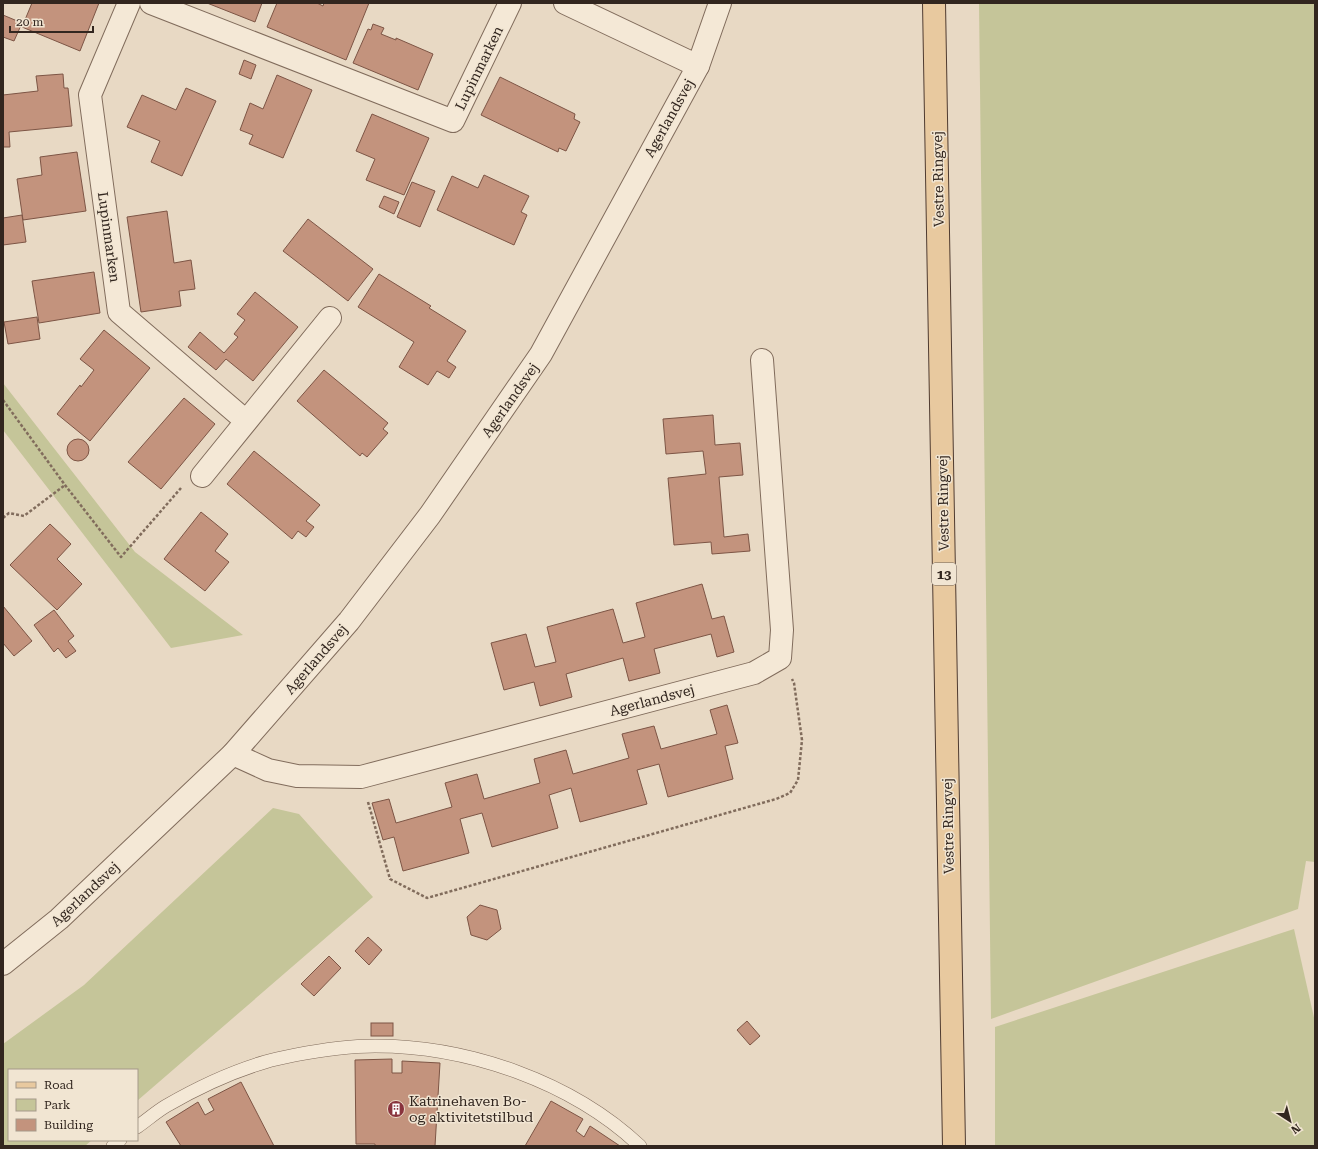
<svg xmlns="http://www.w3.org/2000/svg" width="1318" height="1149" viewBox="0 0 1318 1149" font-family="'Roboto Serif',serif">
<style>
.green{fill:#c5c599}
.building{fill:#c3937d;stroke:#7d5545}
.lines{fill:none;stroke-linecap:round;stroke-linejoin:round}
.service-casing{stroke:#816c5c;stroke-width:14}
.minor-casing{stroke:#816c5c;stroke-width:24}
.tertiary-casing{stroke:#816c5c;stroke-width:24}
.primary-casing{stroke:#4f3b30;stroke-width:24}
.path{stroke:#816c5c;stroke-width:2.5;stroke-dasharray:3 2;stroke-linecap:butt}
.service{stroke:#f4e8d6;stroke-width:13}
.minor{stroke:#f4e8d6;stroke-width:22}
.tertiary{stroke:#f4e8d6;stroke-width:22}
.primary{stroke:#e8c99f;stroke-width:22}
.labels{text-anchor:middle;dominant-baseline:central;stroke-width:3;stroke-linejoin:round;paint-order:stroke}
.shield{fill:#f1e5d2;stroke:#6b5f55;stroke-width:1}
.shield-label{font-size:13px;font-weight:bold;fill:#32261f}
.street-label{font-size:14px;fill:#32261f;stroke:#f1e5d2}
.poi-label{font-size:14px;fill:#32261f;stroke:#f1e5d2;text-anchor:start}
</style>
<rect width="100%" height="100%" fill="#e8d9c4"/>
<g class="green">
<path d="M979,3h336v859l-9,-1 -8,48 -307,110z"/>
<path d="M3,383l132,169 108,83 -72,13 -168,-218z"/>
<path d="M273,808l26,6 74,83 -236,204v-31h-128v70h83l-7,6h-82v-102l81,-59z"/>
<path d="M1294,929l21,93v124h-320v-119z"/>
</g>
<g class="building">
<path d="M32,3h67l-19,48 -58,-24z"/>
<path d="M207,3h55l-7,19z"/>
<path d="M277,3h40l6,3 1,-3h45l-23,57 -79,-33z"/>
<path d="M3,15l19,8 -8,18 -11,-4z"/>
<path d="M373,24l11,4 -3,6 15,6v-2l37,16 -15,36 -65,-27 15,-34 3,1z"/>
<path d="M244,60l12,5 -5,14 -12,-5z"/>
<path d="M63,74l1,14h4l4,38 -63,6 1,15h-7v-52l35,-4 -2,-15z"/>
<path d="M277,75l35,15 -29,68 -34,-14 4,-9 -13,-5 10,-27 13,6z"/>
<path d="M500,77l75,37 -1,5 6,3 -14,29 -7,-3 -1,4 -77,-37z"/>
<path d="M186,88l30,13 -34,75 -31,-14 9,-21 -33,-14 15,-32 34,15z"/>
<path d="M372,114l57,24 -25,57 -38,-15 9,-21 -19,-8z"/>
<path d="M77,152l9,59 -63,9 -6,-41 25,-4 -2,-18z"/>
<path d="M484,175l45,21 -8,16 6,3 -13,30 -77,-35 15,-34 26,12z"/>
<path d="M412,182l23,9 -15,36 -23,-10z"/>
<path d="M384,196l15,6 -5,12 -15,-7z"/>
<path d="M167,211l7,52 17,-3 4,29 -16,2 2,15 -40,6 -14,-95z"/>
<path d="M22,215l4,27 -23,3v-27z"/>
<path d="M308,219l65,50 -25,32 -65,-50z"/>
<path d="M94,272l6,41 -61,10 -7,-42z"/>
<path d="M379,274l52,32 -2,2 37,23 -19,30 9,6 -7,11 -12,-7 -9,14 -29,-18 15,-25 -56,-35z"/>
<path d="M255,292l43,35 -45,54 -27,-22 -10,11 -28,-23 12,-15 24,21 14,-16 -4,-3 11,-14 -8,-6z"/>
<path d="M37,317l3,22 -32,5 -4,-22z"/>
<path d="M104,330l46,38 -60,73 -33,-27 23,-29 1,2 13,-17 -14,-11z"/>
<path d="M324,370l64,53 -5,6 5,4 -21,24 -5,-4 -2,3 -63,-55z"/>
<path d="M184,398l31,26 -54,65 -33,-27z"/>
<path d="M713,415l2,30 25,-2 3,32 -24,2 5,60 24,-3 2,17 -38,3 -1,-12 -37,3 -6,-67 38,-4 -3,-23 -37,3 -3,-35z"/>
<circle cx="78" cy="450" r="11"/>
<path d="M254,451l66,54 -14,16 8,6 -8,10 -8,-6 -6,8 -65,-55z"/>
<path d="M201,512l27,22 -13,17 14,11 -24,29 -41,-32z"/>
<path d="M50,524l21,20 -14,15 25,25 -25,26 -47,-45z"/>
<path d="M702,584l10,35 12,-3 10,36 -17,5 -6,-23 -57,15 6,24 -31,8 -6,-23 -57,16 6,23 -32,9 -6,-24 -30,8 -13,-47 35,-9 9,33 21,-5 -9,-35 66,-18 10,34 22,-6 -9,-34z"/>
<path d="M3,606l29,35 -18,15 -11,-13z"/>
<path d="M54,610l20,26 -6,5 8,10 -10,7 -8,-10 -4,4 -20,-27z"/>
<path d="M727,705l11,38 -13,3 8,33 -65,18 -9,-33 -22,6 10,34 -67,18 -9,-34 -22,7 9,33 -66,19 -10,-34 -22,6 9,34 -66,18 -9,-34 -11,3 -11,-37 17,-4 7,24 56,-16 -7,-24 32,-9 7,25 56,-16 -6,-24 32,-9 7,24 56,-16 -7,-24 32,-8 7,23 56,-15 -7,-24z"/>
<path d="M480,905l17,5 4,19 -14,11 -16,-5 -4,-18z"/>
<path d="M368,937l14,13 -13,15 -14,-14z"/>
<path d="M329,956l12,12 -27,28 -13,-12z"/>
<path d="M747,1021l13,15 -10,9 -13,-15z"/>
<rect x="371" y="1023" width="22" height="13"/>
<path d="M392,1059v14h10v-12l38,2 -5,83h-60v-2h-19l-1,-84z"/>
<path d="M241,1082l33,64h-93l-15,-24 32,-20 7,13 9,-5 -6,-11z"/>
<path d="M551,1101l32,18 -7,12 8,6 6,-11 30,20h-95z"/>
</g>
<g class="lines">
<g class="service-casing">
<g id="service">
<path d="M137,1127c10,-7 19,-15 29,-21 31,-18 65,-34 99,-44 10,-3 20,-5 30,-7 26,-5 53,-9 80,-9 94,0 197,36 265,100"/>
<path d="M113,1146l7,-6"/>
</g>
</g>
<g class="minor-casing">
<g id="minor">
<path d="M129,3l-39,92 29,217 127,109"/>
<path d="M151,3l302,118 57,-118"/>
<path d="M565,3l133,63"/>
<path d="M202,476l128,-158"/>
<path d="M233,754l35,16 29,6 64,1 393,-104 26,-15 2,-28 -20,-270"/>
</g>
</g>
<g class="tertiary-casing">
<path id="tertiary" d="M3,964l56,-45 174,-165 116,-133 81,-106 111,-161 157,-288 22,-63"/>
</g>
<g class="primary-casing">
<path id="primary" d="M934,3l20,1143"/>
</g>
<g class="path">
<path d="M3,400l62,85 56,72 60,-69"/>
<path d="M3,518l6,-5 15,3 41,-31"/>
<path d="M368,802l22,77 37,19 349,-99 14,-6 8,-13 4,-40 -8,-57 -2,-4"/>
</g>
<use href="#service" class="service"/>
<use href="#minor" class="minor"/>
<use href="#tertiary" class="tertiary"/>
<use href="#primary" class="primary"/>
</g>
<defs>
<g id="building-disc" transform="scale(0.9)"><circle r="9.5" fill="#89333d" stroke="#f1e5d2"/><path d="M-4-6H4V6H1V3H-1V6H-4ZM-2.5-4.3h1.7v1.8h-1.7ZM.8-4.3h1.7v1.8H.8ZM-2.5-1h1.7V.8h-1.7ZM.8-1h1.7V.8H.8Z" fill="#fff"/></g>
</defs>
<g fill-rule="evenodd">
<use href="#building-disc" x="396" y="1109"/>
</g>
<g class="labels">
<rect class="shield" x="932" y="563" width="24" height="22" rx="3"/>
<g class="shield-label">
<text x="944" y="574">13</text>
</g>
<g class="street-label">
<text transform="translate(479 68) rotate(-64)">Lupinmarken</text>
<text transform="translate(669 118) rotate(-61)">Agerlandsvej</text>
<text transform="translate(938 179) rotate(-91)">Vestre Ringvej</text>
<text transform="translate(109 237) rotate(82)">Lupinmarken</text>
<text transform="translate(510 400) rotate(-55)">Agerlandsvej</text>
<text transform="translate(943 503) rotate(-91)">Vestre Ringvej</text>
<text transform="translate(316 659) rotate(-49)">Agerlandsvej</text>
<text transform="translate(652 700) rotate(-15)">Agerlandsvej</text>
<text transform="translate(948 826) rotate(-91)">Vestre Ringvej</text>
<text transform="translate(85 894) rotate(-43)">Agerlandsvej</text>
</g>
<g class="poi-label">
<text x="409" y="1101">Katrinehaven Bo-<tspan x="409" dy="16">og aktivitetstilbud</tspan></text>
</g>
</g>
<rect width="1318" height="1149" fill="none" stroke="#32261f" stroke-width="8"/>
<rect x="8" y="1069" width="130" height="72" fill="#f1e5d2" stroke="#a5998a"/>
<rect x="16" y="1082" width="20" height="6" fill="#e8c99f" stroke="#a5998a"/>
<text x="44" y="1089" font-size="12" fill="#32261f">Road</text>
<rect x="16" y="1099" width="20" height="12" fill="#c5c599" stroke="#a5998a"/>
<text x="44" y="1109" font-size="12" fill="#32261f">Park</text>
<rect x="16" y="1119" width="20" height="12" fill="#c3937d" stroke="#a5998a"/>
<text x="44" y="1129" font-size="12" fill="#32261f">Building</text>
<g transform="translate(1290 1121) rotate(144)" stroke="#f1e5d2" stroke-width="3" paint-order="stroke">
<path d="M0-3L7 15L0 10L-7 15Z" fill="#32261f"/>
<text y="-6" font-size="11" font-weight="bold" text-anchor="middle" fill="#32261f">N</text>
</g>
<path d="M10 26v6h83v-6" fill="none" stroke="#32261f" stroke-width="2"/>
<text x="16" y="26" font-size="12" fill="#32261f" stroke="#f1e5d2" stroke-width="3" paint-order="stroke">20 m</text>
</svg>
